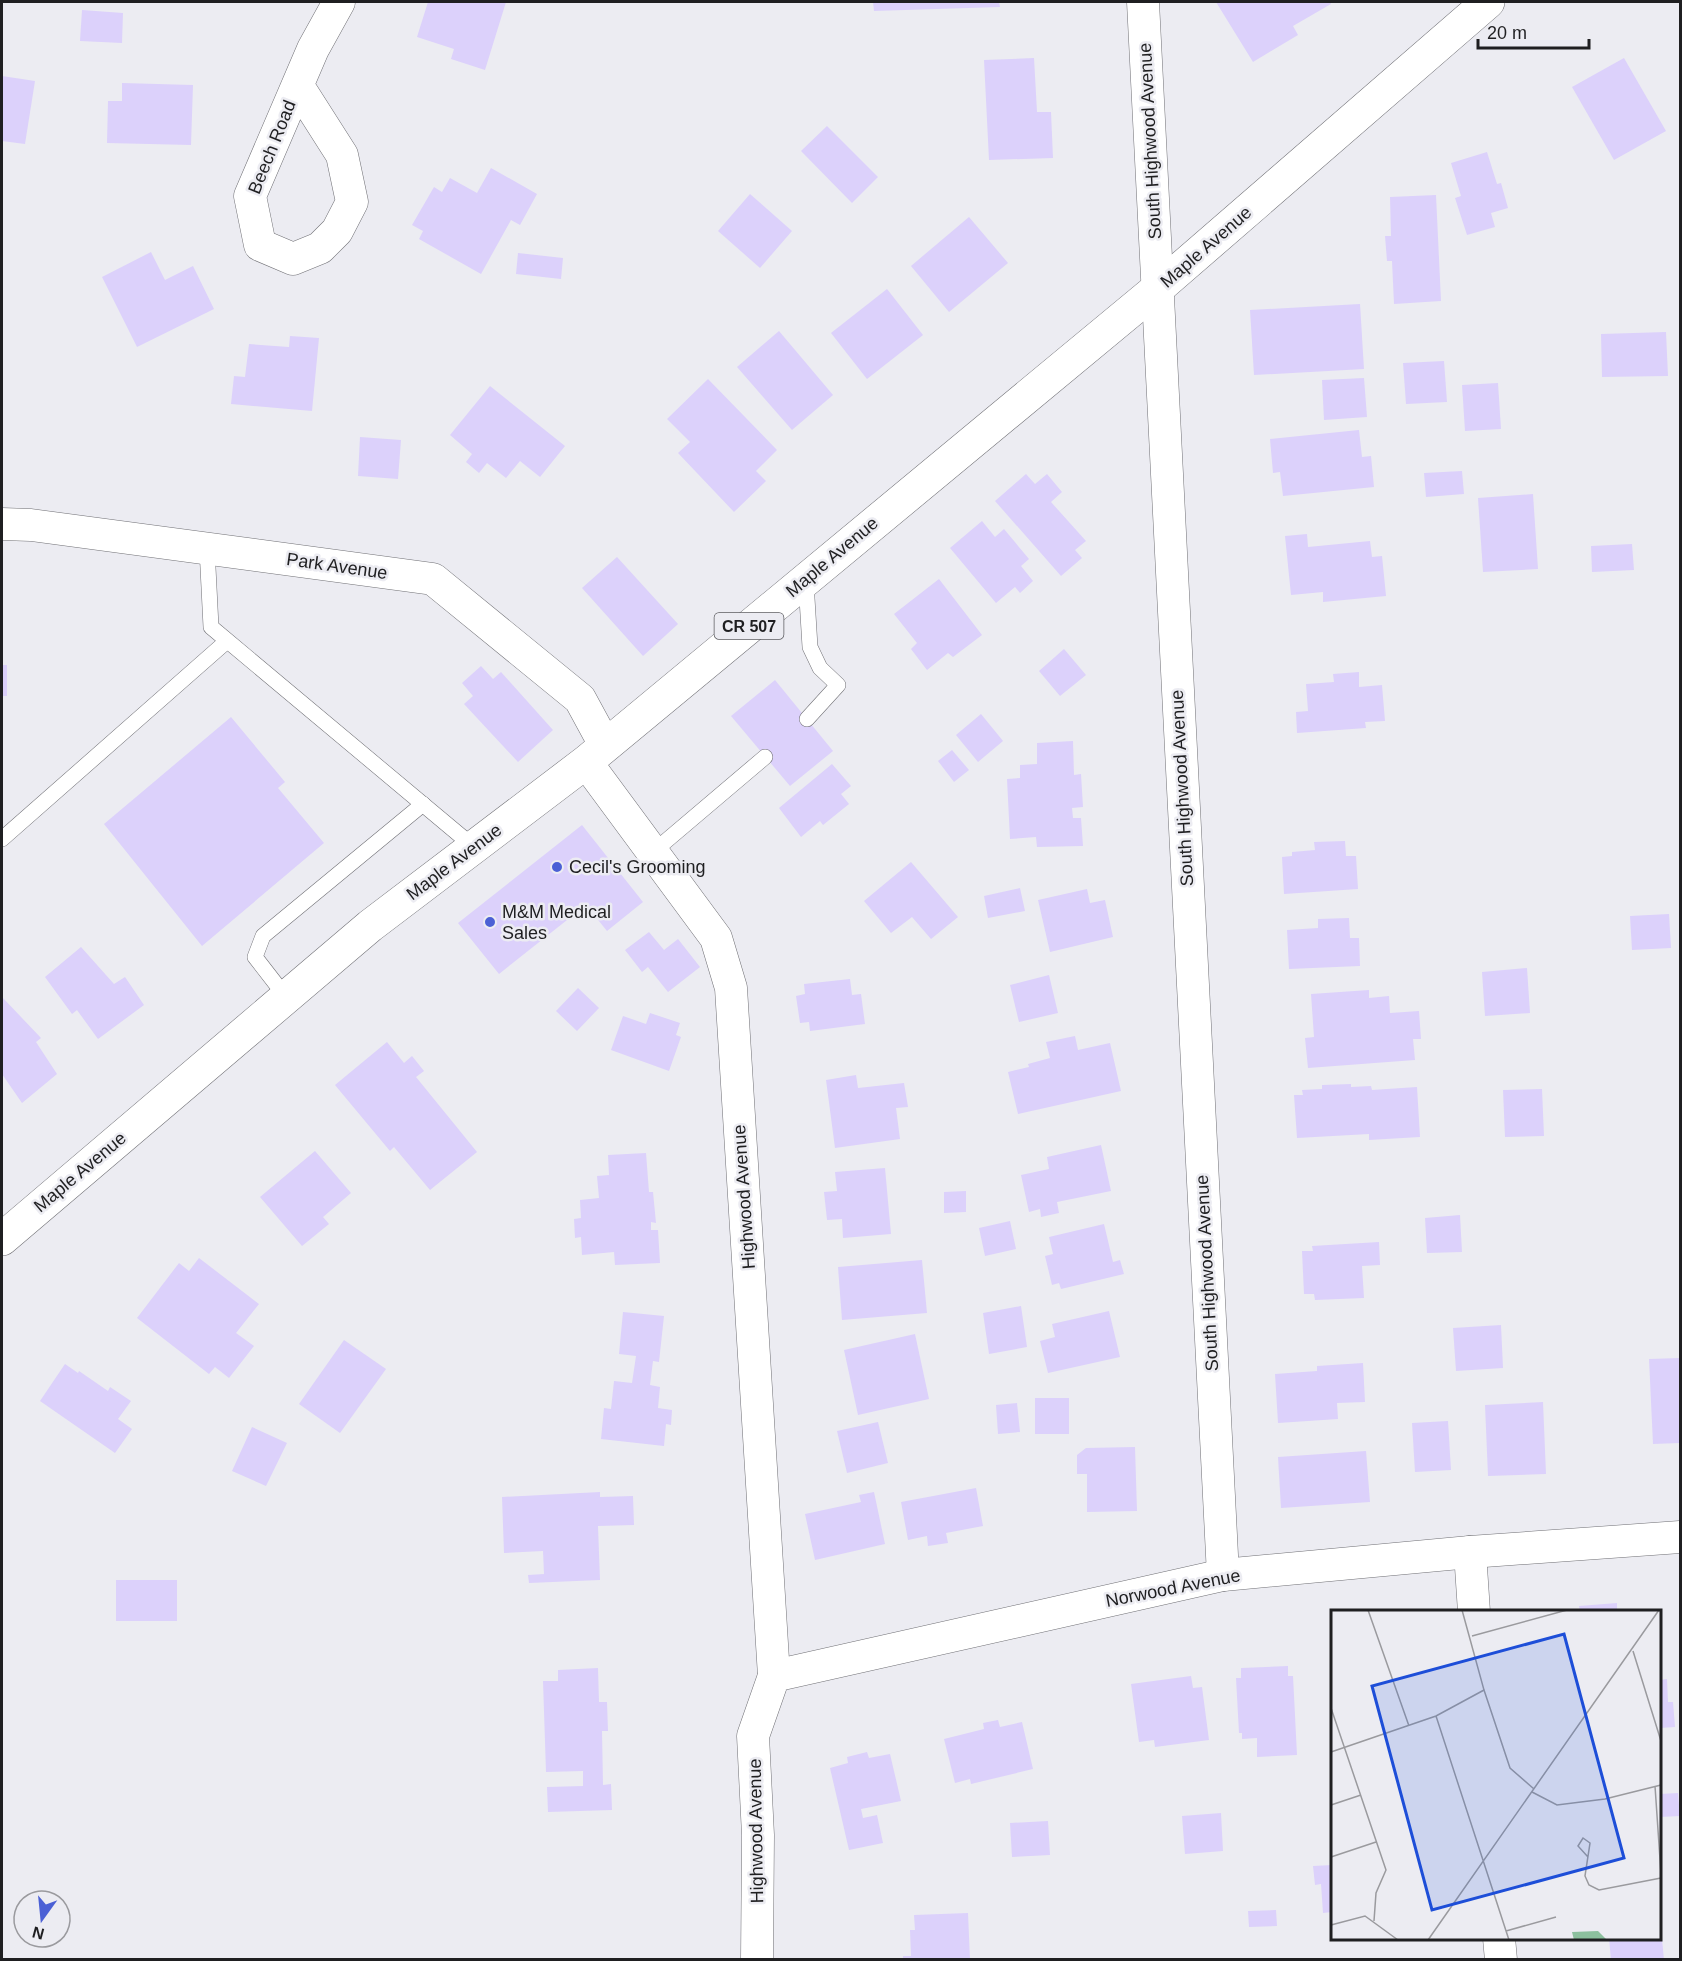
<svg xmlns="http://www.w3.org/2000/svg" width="1682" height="1961" viewBox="0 0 1682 1961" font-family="Helvetica,sans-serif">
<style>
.building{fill:#dcd1fb}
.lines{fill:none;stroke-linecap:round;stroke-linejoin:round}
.lane-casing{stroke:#707075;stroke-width:16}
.street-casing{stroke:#707075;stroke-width:33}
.primary-casing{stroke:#707075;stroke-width:34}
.lane{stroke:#fff;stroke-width:15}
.street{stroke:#fff;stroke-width:32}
.primary{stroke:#fff;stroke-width:33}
.poi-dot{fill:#4b60d5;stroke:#ececf2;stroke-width:2}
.labels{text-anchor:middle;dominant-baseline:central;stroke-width:5;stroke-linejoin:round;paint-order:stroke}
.shield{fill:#ececf2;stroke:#5c5c60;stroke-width:1.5}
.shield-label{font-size:16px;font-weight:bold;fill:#1f1f21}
.street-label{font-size:18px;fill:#1f1f21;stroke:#ececf2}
.poi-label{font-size:18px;fill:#1f1f21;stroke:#ececf2;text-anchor:start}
.inset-road{fill:none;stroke:#9a9a9e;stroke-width:1.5}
.view{fill:#1d4ed8;fill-opacity:0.15;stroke:#1d4ed8;stroke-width:3}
.inset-edge{fill:none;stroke:#1f1f21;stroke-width:3}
</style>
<rect width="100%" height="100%" fill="#ececf2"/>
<g class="building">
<path d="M428,2h78l-21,68 -34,-11 3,-10 -37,-12z"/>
<path d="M873,2h126l1,5 -126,4z"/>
<path d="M1216,2h114l1,2 -38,22 5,9 -45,27z"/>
<path d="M82,10l41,3 -1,30 -42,-2z"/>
<path d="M1034,58l3,54h14l2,46 -64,2 -5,-100z"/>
<path d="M1624,58l42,73 -52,29 -42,-73z"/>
<path d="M2,76l33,5 -10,63 -23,-3z"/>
<path d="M122,83l71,2 -2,60 -84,-2 1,-42h14z"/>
<path d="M827,126l51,51 -26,26 -51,-52z"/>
<path d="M1487,152l10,32 4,-1 7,25 -17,5 4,14 -28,8 -12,-37 6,-2 -10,-33z"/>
<path d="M491,168l46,26 -17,31 -9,-5 -30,54 -62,-35 4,-8 -11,-6 22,-38 8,5 8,-14 27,15z"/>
<path d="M750,194l42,37 -32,37 -42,-37z"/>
<path d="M1436,195l5,106 -47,3 -2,-43h-5l-2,-25h6l-1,-39z"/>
<path d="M969,217l39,46 -59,49 -38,-46z"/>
<path d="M151,252l14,28 28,-14 21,43 -77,38 -35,-70z"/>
<path d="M518,253l45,5 -2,21 -45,-5z"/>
<path d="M887,289l36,46 -56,44 -36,-46z"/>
<path d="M1360,304l4,65 -110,6 -4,-65z"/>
<path d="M779,331l54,64 -41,35 -55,-63z"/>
<path d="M1666,332l2,44 -66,1 -1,-43z"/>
<path d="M290,336l29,2 -7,73 -81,-7 3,-28 11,1 4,-33 40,3z"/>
<path d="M1444,361l3,41 -41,2 -3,-41z"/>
<path d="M1364,378l3,39 -43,3 -2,-40z"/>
<path d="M708,379l69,71 -21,21 10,10 -32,31 -56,-59 12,-11 -23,-23z"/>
<path d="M1498,383l3,46 -36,2 -3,-46z"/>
<path d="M490,386l75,60 -25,31 -20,-16 -14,17 -19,-15 -8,10 -13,-11 6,-8 -22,-19z"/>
<path d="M1359,430l3,27 9,-1 3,31 -91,9 -3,-24 -7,1 -3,-34z"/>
<path d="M360,437l41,3 -3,39 -40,-3z"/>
<path d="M1462,471l2,23 -38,3 -2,-24z"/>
<path d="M1026,474l9,10 12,-10 15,18 -11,10 35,39 -11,9 7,8 -21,18 -66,-75z"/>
<path d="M1533,494l5,75 -55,3 -5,-74z"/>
<path d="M982,521l13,16 9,-8 25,30 -8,7 12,15 -13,12 -5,-6 -19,16 -46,-55z"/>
<path d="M1307,534l1,13 62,-6 2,16 10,-1 4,40 -63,6v-10l-32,3 -6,-59z"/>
<path d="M1632,544l2,26 -42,2 -1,-26z"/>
<path d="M617,557l61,67 -35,32 -61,-68z"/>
<path d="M939,579l43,56 -29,22 -5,-4 -21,17 -16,-21 6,-6 -23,-29z"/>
<path d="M1064,649l22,26 -26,21 -21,-25z"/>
<rect x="2" y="665" width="5" height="31"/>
<path d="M481,666l12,13 8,-7 52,58 -35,32 -54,-58 9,-8 -11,-13z"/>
<path d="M1359,672v15l23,-2 3,36 -20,1 1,6 -69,5 -1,-21 12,-1 -2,-27 28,-2 -1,-8z"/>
<path d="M775,680l58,71 -43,35 -59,-70z"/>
<path d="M981,714l22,27 -25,21 -22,-27z"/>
<path d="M231,717l54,65 -7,6 46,55 -122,103 -98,-122z"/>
<path d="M1073,741l1,34 7,-1 2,33 -11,1 1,10h8l2,28 -46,1 -1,-10 -26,2 -3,-60 13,-1v-13l17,-1v-21z"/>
<path d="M952,750l17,20 -15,12 -16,-21z"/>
<path d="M832,764l19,22 -10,8 8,10 -26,21 -3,-4 -19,16 -22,-29z"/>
<path d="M582,825l61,77 -36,29 -21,-26 -87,69 -41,-51z"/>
<path d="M1345,841l1,15h10l2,33 -74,5 -2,-37 10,-1v-4l23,-2 -1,-8z"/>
<path d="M911,862l47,55 -27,22 -19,-22 -21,16 -27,-32z"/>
<path d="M1020,888l5,23 -37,7 -4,-22z"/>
<path d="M1087,889l3,14 15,-3 8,37 -63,15 -12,-52z"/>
<path d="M1669,914l2,34 -39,2 -2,-34z"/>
<path d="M1349,918l1,20h9l1,28 -71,3 -2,-39 31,-2v-9z"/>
<path d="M649,932l15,18 14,-11 22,28 -32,25 -20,-25 -6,5 -17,-22z"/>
<path d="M81,947l33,37 11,-7 19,28 -46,34 -21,-29 -5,4 -27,-37z"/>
<path d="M1527,968l3,45 -45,3 -3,-44z"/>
<path d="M1049,975l9,38 -39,9 -9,-37z"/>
<path d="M850,979l2,16 9,-1 4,30 -55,7 -1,-9 -9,1 -4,-27 9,-2 -1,-10z"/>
<path d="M578,988l21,20 -22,23 -21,-20z"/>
<path d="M1369,990v8l20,-2 1,17 29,-2 2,28h-8l2,21 -107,8 -3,-30 9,-1 -3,-43z"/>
<path d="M2,997l39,41 -5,4 21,32 -35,29 -20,-29z"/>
<path d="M650,1013l30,10 -4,12 5,2 -12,34 -58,-21 12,-34 23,8z"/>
<path d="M1075,1036l3,14 32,-7 11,48 -103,23 -10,-42 21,-5 -1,-3 22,-6 -4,-16z"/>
<path d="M387,1042l17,21 8,-7 12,15 -8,6 61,75 -47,38 -36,-43 -4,4 -55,-66z"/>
<path d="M856,1075l2,13 46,-5 4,24 -12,1 4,31 -65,9 -9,-68z"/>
<path d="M1351,1084v3l20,-1 1,4 45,-3 3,50 -51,3v-6l-72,4 -3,-43h9l-1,-5 20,-1v-4z"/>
<path d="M1542,1089l2,47 -39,1 -2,-47z"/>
<path d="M1101,1145l10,46 -54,11 2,11 -18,4 -1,-8 -11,3 -8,-37 28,-6 -2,-12z"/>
<path d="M315,1151l36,42 -28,24 6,7 -27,22 -42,-49z"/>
<path d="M646,1153l3,39h4l3,31 -5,-1v8h7l2,33 -45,2 -1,-13 -32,3 -1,-18 -6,1 -1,-19 7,-1 -1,-18 19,-2 -2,-22 12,-1 -1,-20z"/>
<path d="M885,1168l6,66 -48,4 -1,-19 -15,1 -3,-28 13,-1 -2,-19z"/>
<path d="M966,1191v21l-22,1v-21z"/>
<path d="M1460,1215l2,37 -35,1 -2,-35z"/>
<path d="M1010,1221l6,28 -31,7 -6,-28z"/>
<path d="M1104,1224l9,38 7,-2 4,14 -63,15 -2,-6 -7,2 -7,-29 8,-2 -4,-17z"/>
<path d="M1379,1242l1,23 -18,1 2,32 -49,2 -1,-6h-10l-2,-43h11l-1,-5z"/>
<path d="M199,1258l60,46 -23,29 18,13 -25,32 -14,-11 -6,7 -72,-56 42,-55 10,8z"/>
<path d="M922,1260l5,53 -85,7 -4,-53z"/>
<path d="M1021,1306l6,41 -38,7 -6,-41z"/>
<path d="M1109,1311l11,46 -72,16 -8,-32 15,-4 -3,-13z"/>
<path d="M623,1312l41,4 -5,46 -6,-1 -3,24 10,2 -2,21 14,2 -1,15 -5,-1 -2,22 -63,-7 3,-31 7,1 3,-28 18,2 4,-27 -17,-2z"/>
<path d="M1501,1325l2,43 -47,3 -3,-43z"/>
<path d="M915,1334l14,65 -71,16 -14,-65z"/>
<path d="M344,1340l42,29 -46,64 -41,-29z"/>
<path d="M1680,1358v85l-27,1 -4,-85z"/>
<path d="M1363,1363l2,39 -28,1 1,16 -60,4 -3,-49 42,-3v-5z"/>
<path d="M65,1364l13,9 1,-2 29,20 2,-4 21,14 -13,18 14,10 -17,24 -75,-52z"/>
<rect x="1035" y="1398" width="34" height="36"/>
<path d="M1543,1402l3,72 -58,2 -3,-71z"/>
<path d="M1017,1403l3,29 -22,2 -2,-29z"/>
<path d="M1448,1421l3,49 -36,2 -3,-49z"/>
<path d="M878,1422l10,41 -41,10 -10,-42z"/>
<path d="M252,1427l35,16 -21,43 -34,-15z"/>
<path d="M1135,1447l2,64 -50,1v-38h-10v-19l9,-7z"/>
<path d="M1366,1451l4,51 -89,6 -3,-51z"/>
<path d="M976,1488l7,38 -37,7 2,10 -20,3 -1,-10 -19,4 -7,-38z"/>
<path d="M600,1492v5l33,-1 1,29 -36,1 2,54 -71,3 -1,-8 16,-1 -1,-23 -39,2 -2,-56z"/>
<path d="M874,1492l11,52 -70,16 -10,-46 56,-12 -2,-7z"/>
<rect x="116" y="1580" width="61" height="41"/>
<path d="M1617,1603v7l15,-1 1,3h-53l-1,-6z"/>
<path d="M1288,1666v10h5l4,79 -40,2v-19l-15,1v-6h-3l-3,-55h5v-10z"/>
<path d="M598,1668l1,34h8l1,29h-6l1,54 8,-1 1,26 -64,2 -1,-25 36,-1v-15l-37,1 -3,-91h15v-11z"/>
<path d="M1191,1676l2,12 9,-1 7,53 -54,7 -1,-7 -15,2 -8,-58z"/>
<path d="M1667,1679l1,23h5l2,25 -15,1v-48z"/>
<path d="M998,1720l2,7 22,-5 11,47 -62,15 -1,-5 -15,4 -11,-44 40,-10 -1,-6z"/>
<path d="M867,1752l2,6 21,-4 11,47 -40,8 2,9 14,-3 6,28 -34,7 -19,-82 18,-5 -1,-6z"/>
<path d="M1678,1793l2,23 -20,1v-23z"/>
<path d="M1221,1813l2,38 -38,3 -3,-38z"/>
<path d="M1048,1821l2,34 -38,2 -2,-34z"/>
<path d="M1332,1865v47l-9,1 -2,-29 -6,1 -2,-19z"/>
<path d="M1276,1910l1,16 -28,1 -1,-16z"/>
<path d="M968,1913l2,47h-67v-4h8l-1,-26h5l-1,-15z"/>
<path d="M1660,1929h1l3,31h-53l-2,-22h51z"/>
</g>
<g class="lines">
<g class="lane-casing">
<g id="lane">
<path d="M207,548l4,79 263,220"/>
<path d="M806,582l4,65 10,21 18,17 -31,34"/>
<path d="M2,839l225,-198"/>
<path d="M653,852l112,-95"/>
<path d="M286,997l-31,-40 8,-21 160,-132"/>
</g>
</g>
<g class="street-casing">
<g id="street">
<path d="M1143,2l80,1573"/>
<path d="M298,86l44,69 10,47 -15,29 -17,17 -27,11 -33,-14 -10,-49 63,-147 26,-47"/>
<path d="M2,524l29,1 402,54 147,120 25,46"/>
<path d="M586,762l130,176 15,50 43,688"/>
<path d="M1470,1552l4,60"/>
<path d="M1499,1938l2,22"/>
<path d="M757,1960l1,-125 -5,-99 21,-60 449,-101 247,-23 210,-15"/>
</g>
</g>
<g class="primary-casing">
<path id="primary" d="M2,1239l368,-313 216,-164 571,-473 331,-287"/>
</g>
<use href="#lane" class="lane"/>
<use href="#street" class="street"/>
<use href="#primary" class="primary"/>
</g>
<g class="poi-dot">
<circle cx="557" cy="867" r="6"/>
<circle cx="490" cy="922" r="6"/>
</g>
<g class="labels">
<rect class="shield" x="714.5" y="613" width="69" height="26" rx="4.5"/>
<g class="shield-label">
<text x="749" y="626">CR 507</text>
</g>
<g class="street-label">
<text transform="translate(1150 141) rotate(-93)">South Highwood Avenue</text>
<text transform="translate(272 147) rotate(-68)">Beech Road</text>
<text transform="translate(1206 247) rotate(-41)">Maple Avenue</text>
<text transform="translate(832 557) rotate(-40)">Maple Avenue</text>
<text transform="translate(337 566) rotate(8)">Park Avenue</text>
<text transform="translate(1182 788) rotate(-93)">South Highwood Avenue</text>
<text transform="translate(454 862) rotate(-37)">Maple Avenue</text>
<text transform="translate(80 1172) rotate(-40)">Maple Avenue</text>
<text transform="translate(744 1197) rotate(-94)">Highwood Avenue</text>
<text transform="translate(1207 1273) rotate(-93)">South Highwood Avenue</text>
<text transform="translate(1173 1588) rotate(-11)">Norwood Avenue</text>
<text transform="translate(756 1831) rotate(-91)">Highwood Avenue</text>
</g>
<g class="poi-label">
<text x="569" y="867">Cecil's Grooming</text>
<text x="502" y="912">M&amp;M Medical<tspan x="502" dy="21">Sales</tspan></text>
</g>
</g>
<g transform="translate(1331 1610)">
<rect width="330" height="330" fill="#ececf2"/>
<path d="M267,321l9,9h-33l-2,-8z" fill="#8cc09e"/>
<path class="inset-road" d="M37,0l41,116M141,26l95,-26M302,41l28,90M153,80l26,78 24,21M0,98l55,162 -10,23 -2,28M105,106l73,224M0,142l105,-36 48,-26 -22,-80M324,176l6,88M201,182l25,13 48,-6 56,-14M0,195l30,-10M0,247l45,-15M257,247l-10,-11 5,-8 7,5 -5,33 4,9 10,5 62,-12M0,315l34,-9 33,24M175,321l50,-14M97,330l231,-330"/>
<path class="view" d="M233,24l60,224 -192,52 -60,-224z"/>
<rect width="330" height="330" class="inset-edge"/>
</g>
<rect width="1682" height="1961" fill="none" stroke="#1f1f21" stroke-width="6"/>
<g transform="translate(42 1919) rotate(195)"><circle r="28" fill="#ececf2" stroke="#9a9a9e" stroke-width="1.5"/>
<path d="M0-4.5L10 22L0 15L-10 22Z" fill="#4b60d5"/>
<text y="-9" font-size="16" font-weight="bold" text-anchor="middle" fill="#1f1f21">N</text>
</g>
<path d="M1478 39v9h111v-9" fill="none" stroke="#1f1f21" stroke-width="3"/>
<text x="1487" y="39" font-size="18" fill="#1f1f21" stroke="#ececf2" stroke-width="4.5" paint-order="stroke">20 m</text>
</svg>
